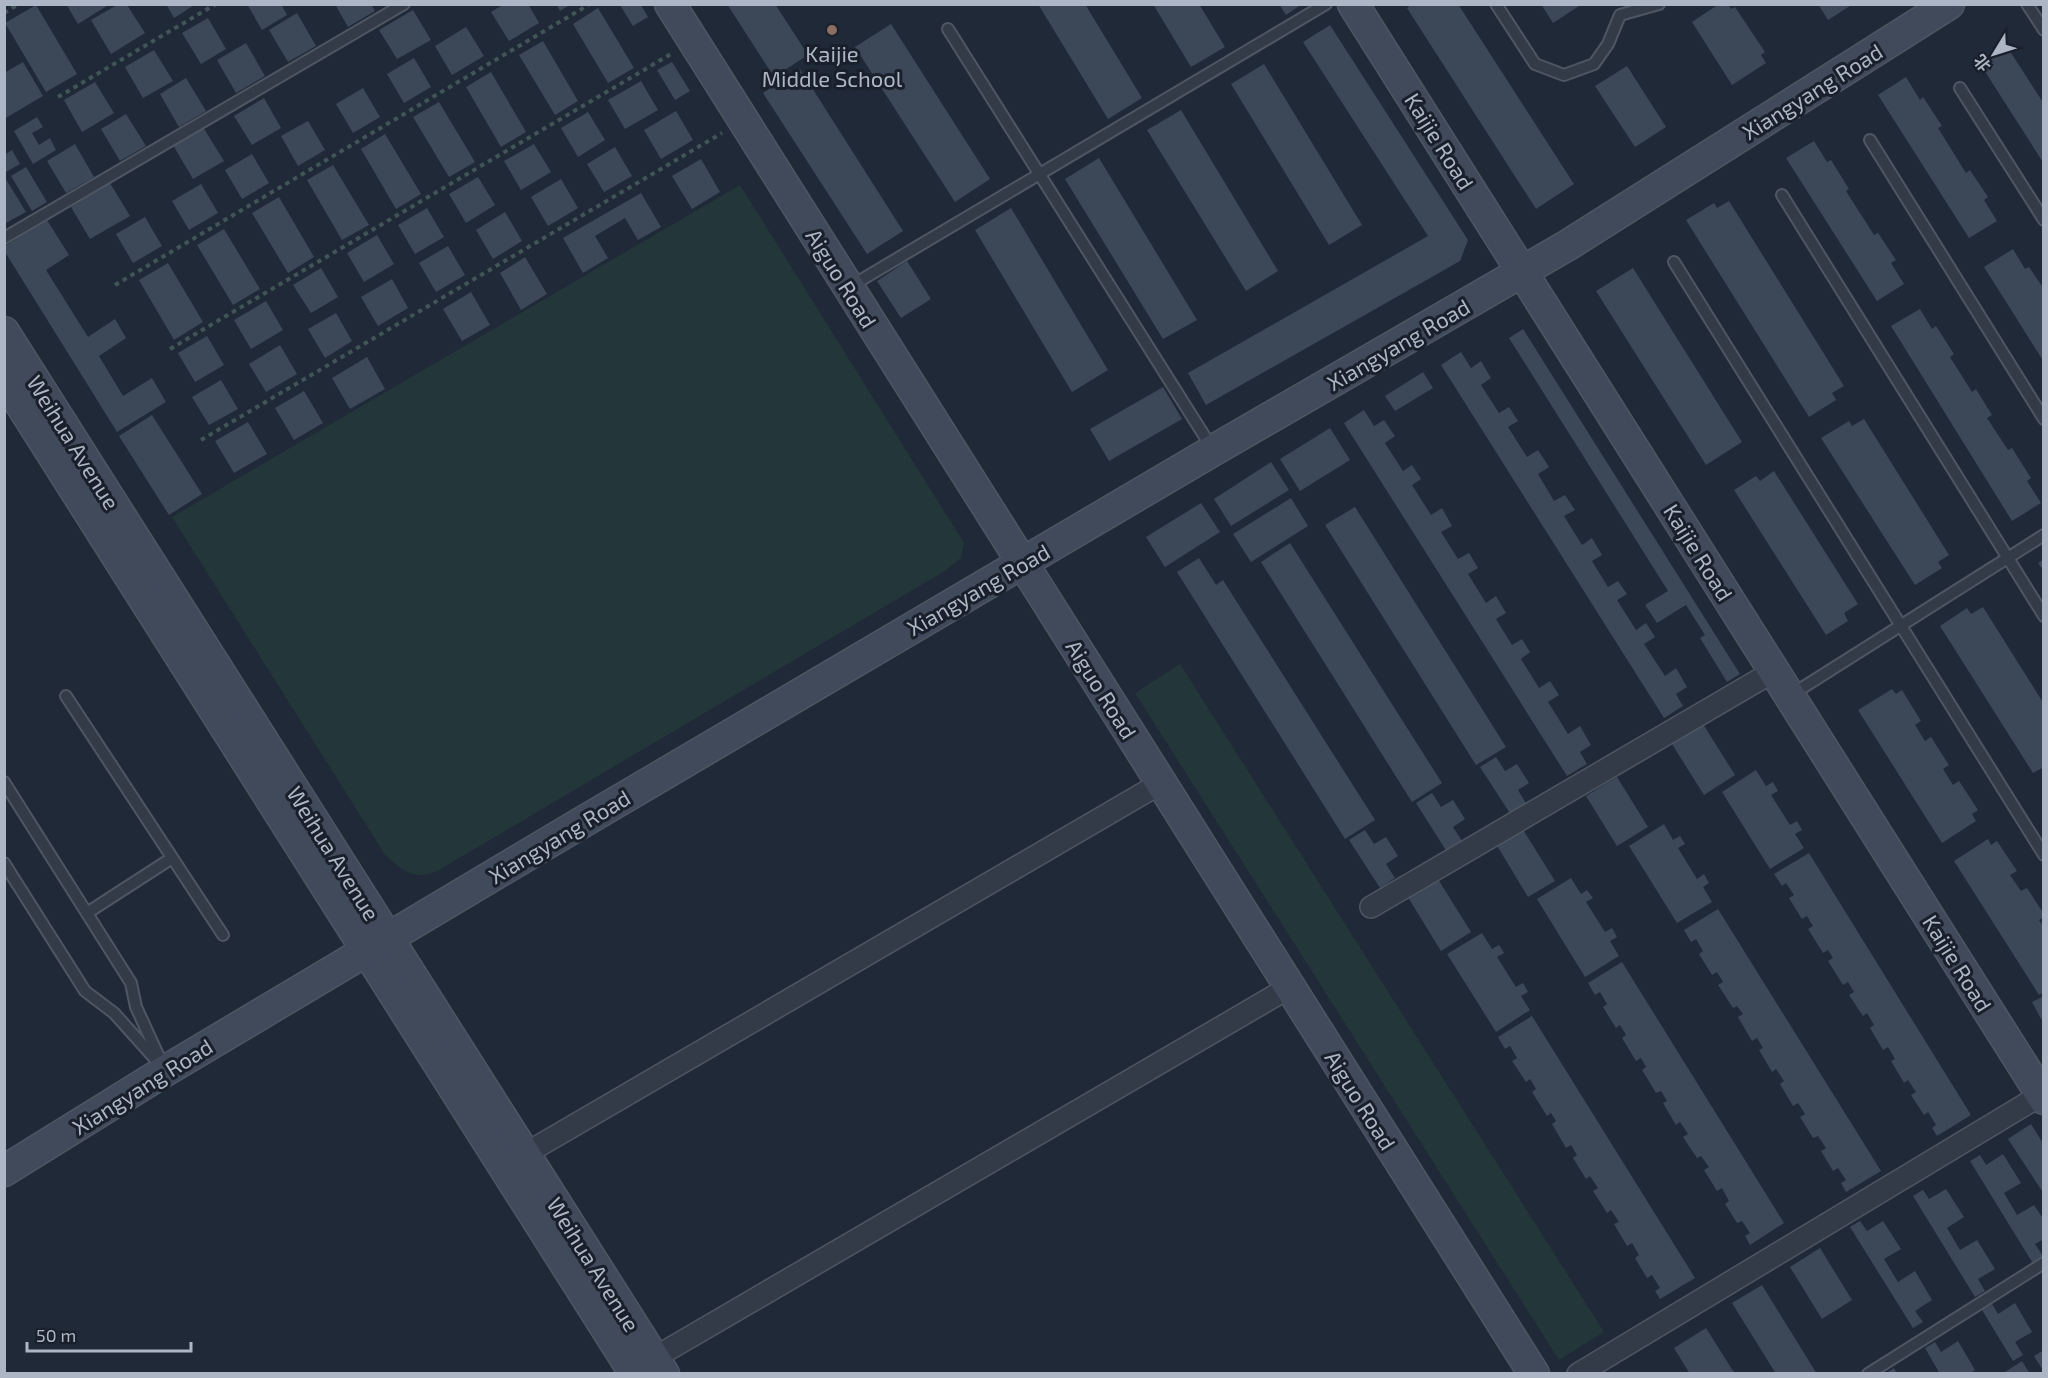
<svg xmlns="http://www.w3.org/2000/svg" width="2048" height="1378" viewBox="0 0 2048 1378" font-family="'Exo 2','Noto Sans SC',sans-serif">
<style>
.green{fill:#23373a}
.building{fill:#3c4758}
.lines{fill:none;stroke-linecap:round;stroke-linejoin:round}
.lane-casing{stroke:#4e5663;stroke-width:14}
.street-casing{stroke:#4e5663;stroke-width:24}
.secondary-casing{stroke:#4e5663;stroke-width:33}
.path{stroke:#415458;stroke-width:4;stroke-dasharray:4.5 4.5;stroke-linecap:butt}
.lane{stroke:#333b48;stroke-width:10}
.street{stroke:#333b48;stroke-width:21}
.secondary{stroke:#414a5b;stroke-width:30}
.education-dot{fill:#8d6e63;stroke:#19202c;stroke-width:2}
.labels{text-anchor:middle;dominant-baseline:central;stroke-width:6;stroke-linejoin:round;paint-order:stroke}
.poi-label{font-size:22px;fill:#adb6c5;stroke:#19202c}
.street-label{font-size:22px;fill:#adb6c5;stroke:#19202c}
</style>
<rect width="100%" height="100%" fill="#202937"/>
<g class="green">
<path d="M740,185l224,358 -3,15 -18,14 -504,298c-24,12 -38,0 -55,-17l-212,-336z"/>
<path d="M1180,664l424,668 -45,28 -424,-667z"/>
</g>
<g class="building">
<path d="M66,4h44l-32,20z"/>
<path d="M166,4h30l-22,14z"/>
<path d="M247,4h34l6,11 -25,15z"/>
<path d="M335,4h36l4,7 -27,16z"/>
<path d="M504,4h24l11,19 -30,18 -18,-29z"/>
<path d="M556,4h15l-11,7z"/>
<path d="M727,4h48l33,51 -34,22z"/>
<path d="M1038,4h47l57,94 -34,21z"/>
<path d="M1153,4h46l26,43 -34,20z"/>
<path d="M1279,4h23l-16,11z"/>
<path d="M1412,4h46l116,180 -38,25 -129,-201z"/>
<path d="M1541,4h41l-29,19z"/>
<path d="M1719,4h9l3,5 4,-2 30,45 -4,3 5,8 -34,22 -40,-63z"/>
<path d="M1818,4h35l-25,16z"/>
<path d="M36,5l41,69 -31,18 -41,-69z"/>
<path d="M117,5h10l18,28 -34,21 -20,-34z"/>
<path d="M620,5h21l7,12 -15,9z"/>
<path d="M598,8l36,60 -26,15 -35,-59z"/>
<path d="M413,10l18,30 -34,19 -18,-29z"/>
<path d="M297,13l19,33 -28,16 -19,-32z"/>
<path d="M208,18l18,31 -25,15 -19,-31z"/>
<path d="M891,24l99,155 -35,23 -100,-155z"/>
<path d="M1330,25l138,215 -8,21 -254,144 -18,-32 240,-137 -125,-194z"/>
<path d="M466,27l18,29 -32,19 -17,-29z"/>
<path d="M543,41l35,60 -23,14 -36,-60z"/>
<path d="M246,43l19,33 -29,17 -19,-33z"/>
<path d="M2006,45l38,59v60l-65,-102z"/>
<path d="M154,50l19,31 -30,17 -18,-31z"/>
<path d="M414,58l17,29 -27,16 -17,-29z"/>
<path d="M23,62l20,34 -39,23v-46z"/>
<path d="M672,62l18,29 -15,9 -18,-30z"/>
<path d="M1264,64l98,161 -33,20 -98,-161z"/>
<path d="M1627,66l39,61 -31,20 -40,-61z"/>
<path d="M800,69l103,162 -36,23 -104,-161z"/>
<path d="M491,72l35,60 -25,15 -35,-60z"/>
<path d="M1906,77l14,23 3,-3 19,29 -4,2 28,45 4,-3 18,27 -4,3 13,21 -28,17 -91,-143z"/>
<path d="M186,78l20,33 -27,16 -19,-33z"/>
<path d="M641,81l17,29 -33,19 -17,-29z"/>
<path d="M95,82l19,31 -32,19 -18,-32z"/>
<path d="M363,88l17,29 -27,16 -17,-29z"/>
<path d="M264,98l17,30 -29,17 -18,-29z"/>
<path d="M439,102l36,60 -26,15 -36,-60z"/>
<path d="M1181,110l97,161 -32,20 -99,-161z"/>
<path d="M676,111l17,29 -32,19 -17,-29z"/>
<path d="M588,112l17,28 -27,17 -17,-29z"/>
<path d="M126,114l20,32 -26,15 -19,-32z"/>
<path d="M37,117l6,10 -11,6 7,12 11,-7 6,12 -23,14 -19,-33z"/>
<path d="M308,121l17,29 -27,16 -17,-30z"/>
<path d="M203,127l21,34 -31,18 -20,-34z"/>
<path d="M385,134l36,60 -25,15 -35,-60z"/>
<path d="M1814,141l13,21 4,-2 18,29 -3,2 28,44 4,-2 18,27 -5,3 13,21 -27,17 -91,-143z"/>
<path d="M75,144l19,33 -28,16 -19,-32z"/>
<path d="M534,144l17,28 -30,18 -17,-29z"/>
<path d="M615,147l17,29 -28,16 -17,-28z"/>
<path d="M12,150l8,14 -16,9v-18z"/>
<path d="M252,154l17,29 -27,16 -17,-29z"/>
<path d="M1099,158l98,162 -34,19 -98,-160z"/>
<path d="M701,159l19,33 -28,17 -20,-33z"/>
<path d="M333,165l36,60 -27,15 -35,-60z"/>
<path d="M26,167l21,35 -15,9 -21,-35z"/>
<path d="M4,176l22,36 -22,12z"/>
<path d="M478,177l17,28 -29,18 -17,-29z"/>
<path d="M561,179l17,29 -30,18 -17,-29z"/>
<path d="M110,183l20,33 -40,23 -19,-32z"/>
<path d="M201,184l17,29 -29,17 -17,-29z"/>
<path d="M641,193l20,34 -23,13 -13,-22 -30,18 13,22 -25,15 -20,-35z"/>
<path d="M279,197l35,60 -26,16 -36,-60z"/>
<path d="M1729,201l115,185 -12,7 4,7 -27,17 -123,-197 28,-17 3,5z"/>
<path d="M427,208l17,29 -29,17 -17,-29z"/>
<path d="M1011,208l97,162 -36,22 -97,-162z"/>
<path d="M505,212l17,29 -29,18 -17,-29z"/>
<path d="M145,217l17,29 -29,17 -17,-29z"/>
<path d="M47,220l22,35 -23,15 42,67 27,-18 11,19 -27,18 24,40 29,-18 14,24 -49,30 -112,-180v-6z"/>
<path d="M224,229l36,60 -27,16 -36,-60z"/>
<path d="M377,235l17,29 -30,18 -17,-29z"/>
<path d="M448,246l17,29 -29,17 -17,-29z"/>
<path d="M2013,249l12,20 4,-2 15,22v73l-60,-95z"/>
<path d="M525,257l22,37 -26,16 -21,-37z"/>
<path d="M907,261l24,38 -30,19 -24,-37z"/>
<path d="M168,263l35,59 -29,18 -35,-60z"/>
<path d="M321,268l17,29 -27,16 -18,-28z"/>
<path d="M1633,268l109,174 -36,23 -110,-174z"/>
<path d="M392,279l16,29 -30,18 -17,-29z"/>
<path d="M471,292l19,33 -28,16 -19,-32z"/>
<path d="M266,301l17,29 -32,19 -17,-29z"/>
<path d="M1920,309l12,20 4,-3 18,28 -4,3 22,35 4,-3 16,26 -5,3 21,32 4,-2 19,30 -4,3 14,22 -29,18 -121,-195z"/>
<path d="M336,313l16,28 -27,17 -17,-29z"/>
<path d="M1523,329l217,345 -13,8 -27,-44 5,-3 -19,-30 -29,18 -12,-18 23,-14 -159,-253z"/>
<path d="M207,336l17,29 -29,17 -17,-29z"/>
<path d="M280,345l17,29 -31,18 -17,-28z"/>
<path d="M1461,352l10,16 10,-7 10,17 -10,7 18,28 10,-6 9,14 -10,6 19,30 11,-7 11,17 -11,7 16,27 11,-6 10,15 -11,6 18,29 10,-7 10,17 -10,6 16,26 10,-6 9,13 -10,6 19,30 10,-7 9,14 -11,7 21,32 11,-8 11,19 -11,7 7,12 -19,12 -223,-353z"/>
<path d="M367,357l18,32 -35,20 -18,-31z"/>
<path d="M1423,372l10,16 -38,23 -10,-15z"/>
<path d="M221,380l17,29 -29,16 -17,-28z"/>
<path d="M1163,387l19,32 -73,42 -19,-32z"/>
<path d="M304,391l19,32 -29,17 -19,-32z"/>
<path d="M1364,410l10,16 10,-6 11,16 -10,7 18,28 9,-6 9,14 -9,6 19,30 11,-7 10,18 -11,6 17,27 11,-6 9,15 -10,6 18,29 10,-7 10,17 -10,6 16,26 10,-6 8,13 -9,7 18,29 11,-7 9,14 -11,7 20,32 12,-8 11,19 -11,7 7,12 -20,12 -223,-353z"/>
<path d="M152,415l50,79 -33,21 -50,-79z"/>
<path d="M1864,419l85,136 -11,7 4,6 -27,17 -94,-147 28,-17 3,5z"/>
<path d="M248,422l19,32 -33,19 -19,-32z"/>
<path d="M1330,428l20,32 -50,31 -20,-32z"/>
<path d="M1271,462l18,28 -58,36 -17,-27z"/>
<path d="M1774,471l84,133 -14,9 4,8 -22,14 -92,-145 22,-14 4,5z"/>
<path d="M1291,498l17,28 -57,36 -18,-28z"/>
<path d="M1201,503l19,29 -55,35 -19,-30z"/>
<path d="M1355,507l151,240 -30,18 -151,-240z"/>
<path d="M1290,543l152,240 -30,19 -151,-240z"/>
<path d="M1199,558l17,27 7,-5 152,240 -30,19 -168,-267z"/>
<path d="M2044,559v12l-6,-8z"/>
<path d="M1983,607l61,97v63l-11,6 -93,-147 27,-18 4,6z"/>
<path d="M1892,689l4,5 6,-4 19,31 -6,4 10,16 6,-4 18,28 -6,4 10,16 6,-4 19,29 -6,4 4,7 -34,22 -84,-133z"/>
<path d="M1703,724l32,51 -31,20 -32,-51z"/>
<path d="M1496,757l9,14 12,-7 12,19 -11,7 9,15 -16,10 -31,-48z"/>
<path d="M1756,770l10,16 7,-4 5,9 -7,4 19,30 7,-4 5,9 -7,4 9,14 -34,21 -48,-77z"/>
<path d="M1617,777l31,50 -31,19 -31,-50z"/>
<path d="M1432,793l9,14 12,-7 12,19 -12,8 9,14 -15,11 -31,-49z"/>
<path d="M1664,824l9,16 7,-4 5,8 -7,4 19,31 7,-5 5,9 -6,4 9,15 -35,21 -48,-77z"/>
<path d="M1522,828l33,53 -27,16 -32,-53z"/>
<path d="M1365,830l9,14 12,-7 12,19 -12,8 9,14 -15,10 -31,-48z"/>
<path d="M1988,839l3,6 6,-4 20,30 -7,4 11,16 6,-3 17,26v3l-5,3 5,7v65l-5,3 -85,-134z"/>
<path d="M1809,853l162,262 -34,21 -5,-8 4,-3 -8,-13 -4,3 -13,-20 5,-3 -8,-12 -4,3 -13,-22 4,-2 -7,-12 -5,3 -13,-22 4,-3 -7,-12 -4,3 -14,-21 5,-3 -6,-10 -5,3 -15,-24 5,-3 -5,-8 -5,3 -15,-24 5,-3 -6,-10 -5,3 -13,-21 5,-3 -8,-12 -4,3 -8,-12z"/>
<path d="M1436,876l35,56 -30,19 -35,-57z"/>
<path d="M1571,878l10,16 6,-4 6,8 -7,4 19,30 7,-4 5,9 -7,4 9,15 -34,21 -48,-78z"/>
<path d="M1718,909l163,262 -35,21 -5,-9 5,-3 -8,-12 -5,3 -12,-20 5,-3 -8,-12 -5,2 -13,-21 5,-3 -7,-11 -5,3 -13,-22 4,-3 -8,-12 -4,3 -13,-22 4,-2 -6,-10 -5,3 -14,-24 5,-3 -6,-8 -4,2 -15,-23 5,-3 -6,-10 -5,3 -13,-21 4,-3 -7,-12 -5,3 -7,-12z"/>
<path d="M1482,933l10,16 7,-4 5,8 -7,4 19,30 7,-4 5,9 -7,4 9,14 -34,22 -49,-78z"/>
<path d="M1622,962l162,261 -34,22 -5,-9 5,-3 -8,-12 -5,2 -12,-19 4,-3 -7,-13 -5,3 -13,-21 5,-3 -8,-11 -4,2 -14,-21 5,-3 -8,-12 -4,3 -13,-22 4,-2 -6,-10 -5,2 -14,-23 4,-3 -5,-9 -5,3 -14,-23 4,-3 -6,-10 -4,3 -13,-21 4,-3 -7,-12 -5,3 -7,-12z"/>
<path d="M2044,996v22l-3,1 -9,-17z"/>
<path d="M1532,1016l163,262 -35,21 -5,-8 5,-3 -8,-13 -5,3 -12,-20 4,-3 -7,-12 -5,3 -13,-22 5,-2 -8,-12 -4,3 -14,-22 5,-3 -8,-12 -4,3 -13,-21 4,-3 -6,-10 -5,3 -14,-24 4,-3 -5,-8 -4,3 -15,-24 4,-3 -6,-10 -4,3 -14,-21 5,-3 -7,-12 -5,3 -7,-12z"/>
<path d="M2031,1124l13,21v49l-36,-55z"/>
<path d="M2003,1154l18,29 -17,10 13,22 17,-10 10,15v19l-9,5 8,12 -11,6 -62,-101 10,-6 6,10z"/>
<path d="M1946,1189l18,28 -17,11 13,22 17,-10 18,29 -17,10 7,12 -10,6 -62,-101 10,-6 6,9z"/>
<path d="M1860,1221l7,10 16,-10 18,28 -17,10 14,23 17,-11 17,29 -17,11 8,11 -10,6 -63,-101z"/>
<path d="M1820,1248l32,52 -30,19 -32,-52z"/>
<path d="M1762,1285l55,89h-41l-44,-71z"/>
<path d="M2015,1303l17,29 -17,10 8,13 -10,6 -31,-51 10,-6 6,10z"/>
<path d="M1706,1328l29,46h-45l-16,-26z"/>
<path d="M1958,1341l17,29 -6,4h-29l-15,-26 10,-6 6,10z"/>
<path d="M2044,1350v22l-10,-16z"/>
<path d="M2022,1361l8,13h-28z"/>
<path d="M1894,1368l3,6h-12z"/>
</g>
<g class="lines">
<g class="lane-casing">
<g id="lane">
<path d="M1496,4l39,60 29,11 30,-11 14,-20 12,-29 39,-11"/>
<path d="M2027,4l17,26"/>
<path d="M948,29l264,419"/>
<path d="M1960,88l84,132"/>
<path d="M1870,140l174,279"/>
<path d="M1782,195l262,421"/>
<path d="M4,238l400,-234"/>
<path d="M1674,262l370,593"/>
<path d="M851,286l475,-282"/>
<path d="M1791,695l253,-160"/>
<path d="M66,696l157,239"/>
<path d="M4,782l127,201 5,24 29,63"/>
<path d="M4,863l81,128 29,22 43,48"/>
<path d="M87,913l85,-55"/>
<path d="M1868,1374l176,-111"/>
</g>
</g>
<g class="street-casing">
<g id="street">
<path d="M1371,907l403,-236"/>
<path d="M525,1154l636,-371"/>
<path d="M654,1358l636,-371"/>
<path d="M1578,1374l463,-279"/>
</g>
</g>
<g class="secondary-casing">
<g id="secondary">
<path d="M670,4l864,1370"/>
<path d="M1353,4l691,1095"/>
<path d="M4,332l660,1042"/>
<path d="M4,378l631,996"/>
<path d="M4,1171l161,-100 416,-248 633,-373 354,-205 381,-241"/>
</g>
</g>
<g class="path">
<path d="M4,13l15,-9"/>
<path d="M58,97l158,-93"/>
<path d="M115,285l475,-281"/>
<path d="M170,349l501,-295"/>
<path d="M201,440l521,-307"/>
</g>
<use href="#lane" class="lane"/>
<use href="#street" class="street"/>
<use href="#secondary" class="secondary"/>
</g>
<circle class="education-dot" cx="832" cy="30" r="6"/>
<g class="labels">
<g class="poi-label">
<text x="832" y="53">Kaijie<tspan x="832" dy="25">Middle School</tspan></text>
</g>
<g class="street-label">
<text transform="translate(1812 91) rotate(-32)">Xiangyang Road</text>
<text transform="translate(1440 141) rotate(58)">Kaijie Road</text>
<text transform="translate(842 278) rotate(58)">Aiguo Road</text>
<text transform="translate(1398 344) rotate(-30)">Xiangyang Road</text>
<text transform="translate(74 442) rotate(58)">Weihua Avenue</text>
<text transform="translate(1699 552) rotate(58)">Kaijie Road</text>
<text transform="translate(978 589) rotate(-30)">Xiangyang Road</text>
<text transform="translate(1102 689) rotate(58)">Aiguo Road</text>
<text transform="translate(559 836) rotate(-31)">Xiangyang Road</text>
<text transform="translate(334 853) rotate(58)">Weihua Avenue</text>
<text transform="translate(1958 963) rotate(58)">Kaijie Road</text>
<text transform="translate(142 1086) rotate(-32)">Xiangyang Road</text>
<text transform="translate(1361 1100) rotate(58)">Aiguo Road</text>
<text transform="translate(594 1264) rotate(58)">Weihua Avenue</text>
</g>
</g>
<rect width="2048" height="1378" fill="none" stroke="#adb6c5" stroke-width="12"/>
<g transform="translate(1994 54) rotate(232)" stroke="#19202c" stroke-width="4.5" paint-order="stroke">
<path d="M0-4.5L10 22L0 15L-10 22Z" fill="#adb6c5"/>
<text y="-9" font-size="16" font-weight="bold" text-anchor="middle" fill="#adb6c5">北</text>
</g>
<path d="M27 1342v9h164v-9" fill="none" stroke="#adb6c5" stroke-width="3"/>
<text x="36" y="1342" font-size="18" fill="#adb6c5" stroke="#19202c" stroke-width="4.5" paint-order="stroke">50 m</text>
</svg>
